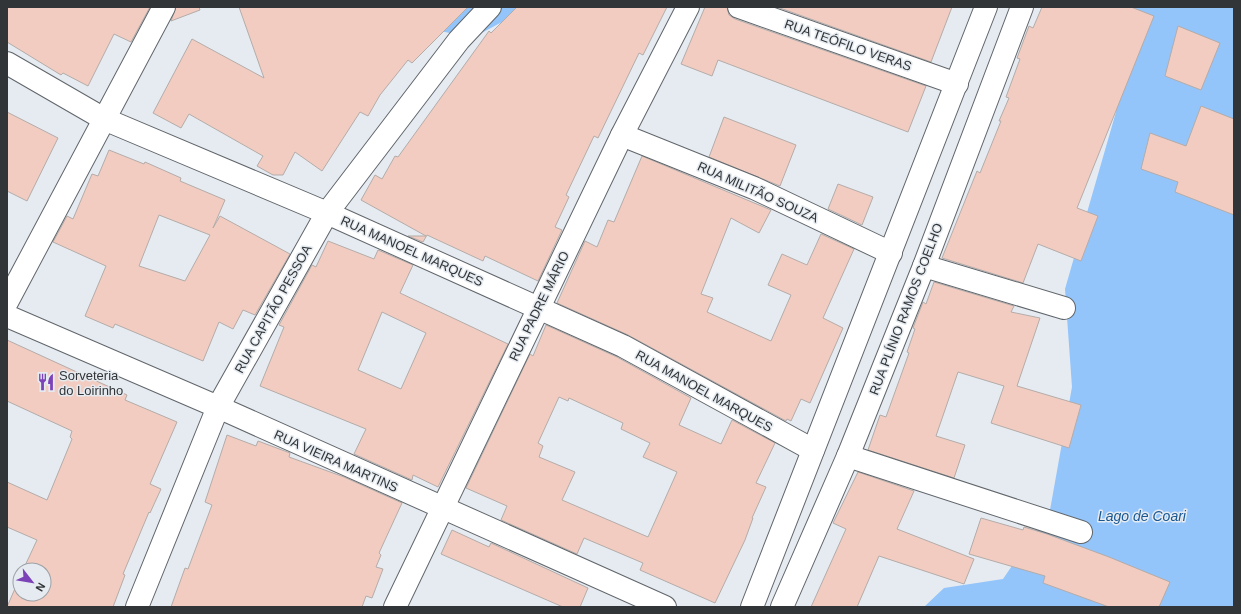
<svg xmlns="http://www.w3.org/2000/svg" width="1241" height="614" viewBox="0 0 1241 614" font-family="Arial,sans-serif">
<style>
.water{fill:#93c4fa}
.building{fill:#f2ccc1;stroke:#b4aca9;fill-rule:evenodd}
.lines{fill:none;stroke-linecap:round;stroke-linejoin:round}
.minor-casing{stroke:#61666b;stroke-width:24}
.secondary-casing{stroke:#61666b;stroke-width:24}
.minor{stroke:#fff;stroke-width:22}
.secondary{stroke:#fff;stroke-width:22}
.labels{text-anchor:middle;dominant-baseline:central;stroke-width:3;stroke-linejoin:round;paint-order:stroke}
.street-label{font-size:13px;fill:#323537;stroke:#e5ebf1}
.poi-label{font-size:13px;fill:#323537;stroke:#e5ebf1;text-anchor:start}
.water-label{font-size:14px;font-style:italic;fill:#185794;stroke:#e5ebf1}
</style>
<rect width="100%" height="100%" fill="#e5ebf1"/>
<g class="water">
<path d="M414,7h116l-58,31 -54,-12z"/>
<path d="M1123,7h111v600h-310l20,-19 59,-9 47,-69 22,-123 -7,-98 51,-177 5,-92z"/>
</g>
<g class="building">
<path d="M7,7h143l-19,35 -17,-8 -26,52 -25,-13 -2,2 -54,-33z"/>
<path d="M176,7h23l1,3 -29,11z"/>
<path d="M239,7h229l-56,56 -4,-3 -28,35 -12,21 -8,-4 -38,59 -27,-19 -12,23h-10l-16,-9 6,-10 -74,-42 -8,14 -28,-15 39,-74 72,39z"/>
<path d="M517,7h150l-24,48 -4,-2 -41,85 -4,-2 -28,59 3,2 -14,30 7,3 -24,51 -53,-25 -2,5 -56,-26 -4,7 -15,-6h18l-65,-36 14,-25 7,4 13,-23 3,1 91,-126 2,2z"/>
<path d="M705,7h22l2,8 6,4 191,67 -18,46 -190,-72 -6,16 -31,-12z"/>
<path d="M777,7h175l-21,55z"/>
<path d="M1042,7h89l23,9 -77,192 21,8 -17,45 -43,-17 -15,39 -81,-25 35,-87 3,2 21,-52h-2l10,-23 -3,-1 14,-38 -3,-1 12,-32 4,2z"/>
<path d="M1178,26l42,17 -19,47 -36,-14z"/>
<path d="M1201,106l33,13v96l-59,-23 3,-10 -37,-13 9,-36 36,13z"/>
<path d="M7,112l51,26 -31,63 -20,-10z"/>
<path d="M724,117l72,28 -16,41 -71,-29z"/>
<path d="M109,150l35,14 1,-2 36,16 -1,3 45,19 -12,28 7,-12 70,38 -35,61 -12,-5 -10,19 -14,-7 -16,39 -88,-37 -2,4 -28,-12 21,-50 -53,-24 14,-26 6,3 19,-45 6,2zM159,215l51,20 -25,46 -46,-15z"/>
<path d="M642,156l129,54 -12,23 -28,-15 -30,76 12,4 -6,14 64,29 20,-46 -23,-10 14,-31 25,11 14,-31 33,15 -31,69 20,10 -33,75 -9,-4 -10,22 -4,-2 -1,2 -158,-86 -71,-32 28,-62 12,6 11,-27 6,2z"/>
<path d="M838,184l35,13 -11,28 -34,-16z"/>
<path d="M328,241l46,18 4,-9 35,15 -13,28 108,51 -70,143 -25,-12 -1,5 -58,-26 12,-25 -106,-43 24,-59 -5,-2 33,-60 4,2zM382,312l44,21 -25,56 -43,-19z"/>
<path d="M934,282l80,24 -3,6 29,6 -23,68 64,19 -12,43 -78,-25 13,-37 -46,-14 -22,64 29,9 -11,33 -86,-28 12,-35 6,2 23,-64 -2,-1 8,-23 -2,-1 10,-26 3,2z"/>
<path d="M546,325l71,32 74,41 -12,27 42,19 11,-24 43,23 -19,40 10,4 -14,31h1l-8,22 -30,63 -75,-33 3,-7 -59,-25 -7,16 -76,-34 6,-14 -41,-18 64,-134 3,2zM559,397l9,4 1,-3 54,25 -2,6 29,14 -7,14 34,15 -29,65 -86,-37 13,-28 -36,-15 4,-11 -5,-3z"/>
<path d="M7,340l120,55 -2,5 52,22 -27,62 11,5 -11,24 -1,-1 -26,62 2,1 -12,32h-106l13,-30v17h24v-24h-21l14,-30 -30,-13v-45l40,18 25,-61 -2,-2 2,-6 -65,-30z"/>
<path d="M227,435l29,11 2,-5 32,12 -1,4 55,20 58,26 -23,50 2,2 -5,12 7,2 -11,29 -6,-2 -4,11h-191l14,-39 3,1 24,-64 -7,-3z"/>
<path d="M858,472l56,19 -17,38 77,30 -10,25 -85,-28 -22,51h-46l35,-78 -13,-6z"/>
<path d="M981,518l42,12 1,-3 23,7 62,23 61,25 -11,25h-50l-66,-24 2,-7 -76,-22z"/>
<path d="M452,530l37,17 2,-4 97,45 -8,19h-17l-122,-53z"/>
</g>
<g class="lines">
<g class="minor-casing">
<g id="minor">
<path d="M739,7l218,77"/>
<path d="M7,63l97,56 223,94 296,133 190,104"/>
<path d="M622,135l132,53 137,65"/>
<path d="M924,266l140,42"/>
<path d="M7,302l157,-295"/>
<path d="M848,456l233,76"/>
<path d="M137,607l81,-200 109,-194 132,-173 31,-33"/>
<path d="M395,607l227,-472 66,-128"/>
</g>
</g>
<g class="secondary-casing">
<g id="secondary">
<path d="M7,316l211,91 447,200"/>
<path d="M752,607l234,-600"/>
<path d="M782,607l66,-151 76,-190 98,-259"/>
</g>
</g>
<use href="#minor" class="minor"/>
<use href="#secondary" class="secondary"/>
</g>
<defs>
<g id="restaurant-bare" transform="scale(1.38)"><path d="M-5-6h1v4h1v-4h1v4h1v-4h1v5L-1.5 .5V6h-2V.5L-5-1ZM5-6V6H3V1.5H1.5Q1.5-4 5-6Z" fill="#7c43b9" stroke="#e5ebf1" stroke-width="2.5" paint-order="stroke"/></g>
</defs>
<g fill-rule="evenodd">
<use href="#restaurant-bare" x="46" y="382"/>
</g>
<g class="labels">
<g class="street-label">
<text transform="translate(848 45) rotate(19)">RUA TEÓFILO VERAS</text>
<text transform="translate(758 192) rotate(24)">RUA MILITÃO SOUZA</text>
<text transform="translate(412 251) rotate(24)">RUA MANOEL MARQUES</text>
<text transform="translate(539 306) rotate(-64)">RUA PADRE MÁRIO</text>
<text transform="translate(273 309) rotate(-61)">RUA CAPITÃO PESSOA</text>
<text transform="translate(906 309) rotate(-69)">RUA PLÍNIO RAMOS COELHO</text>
<text transform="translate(704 391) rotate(29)">RUA MANOEL MARQUES</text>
<text transform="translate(336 461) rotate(24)">RUA VIEIRA MARTINS</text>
</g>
<g class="poi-label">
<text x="59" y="375">Sorveteria<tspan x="59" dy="15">do Loirinho</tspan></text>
</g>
<g class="water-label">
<text x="1142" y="516">Lago de Coari</text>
</g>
</g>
<rect width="1241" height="614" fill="none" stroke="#323537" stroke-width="16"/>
<g transform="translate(32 582) rotate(121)"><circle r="19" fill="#e5ebf1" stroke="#9da2a7"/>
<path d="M0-3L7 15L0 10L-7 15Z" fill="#7c43b9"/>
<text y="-6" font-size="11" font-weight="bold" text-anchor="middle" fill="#323537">N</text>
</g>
</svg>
